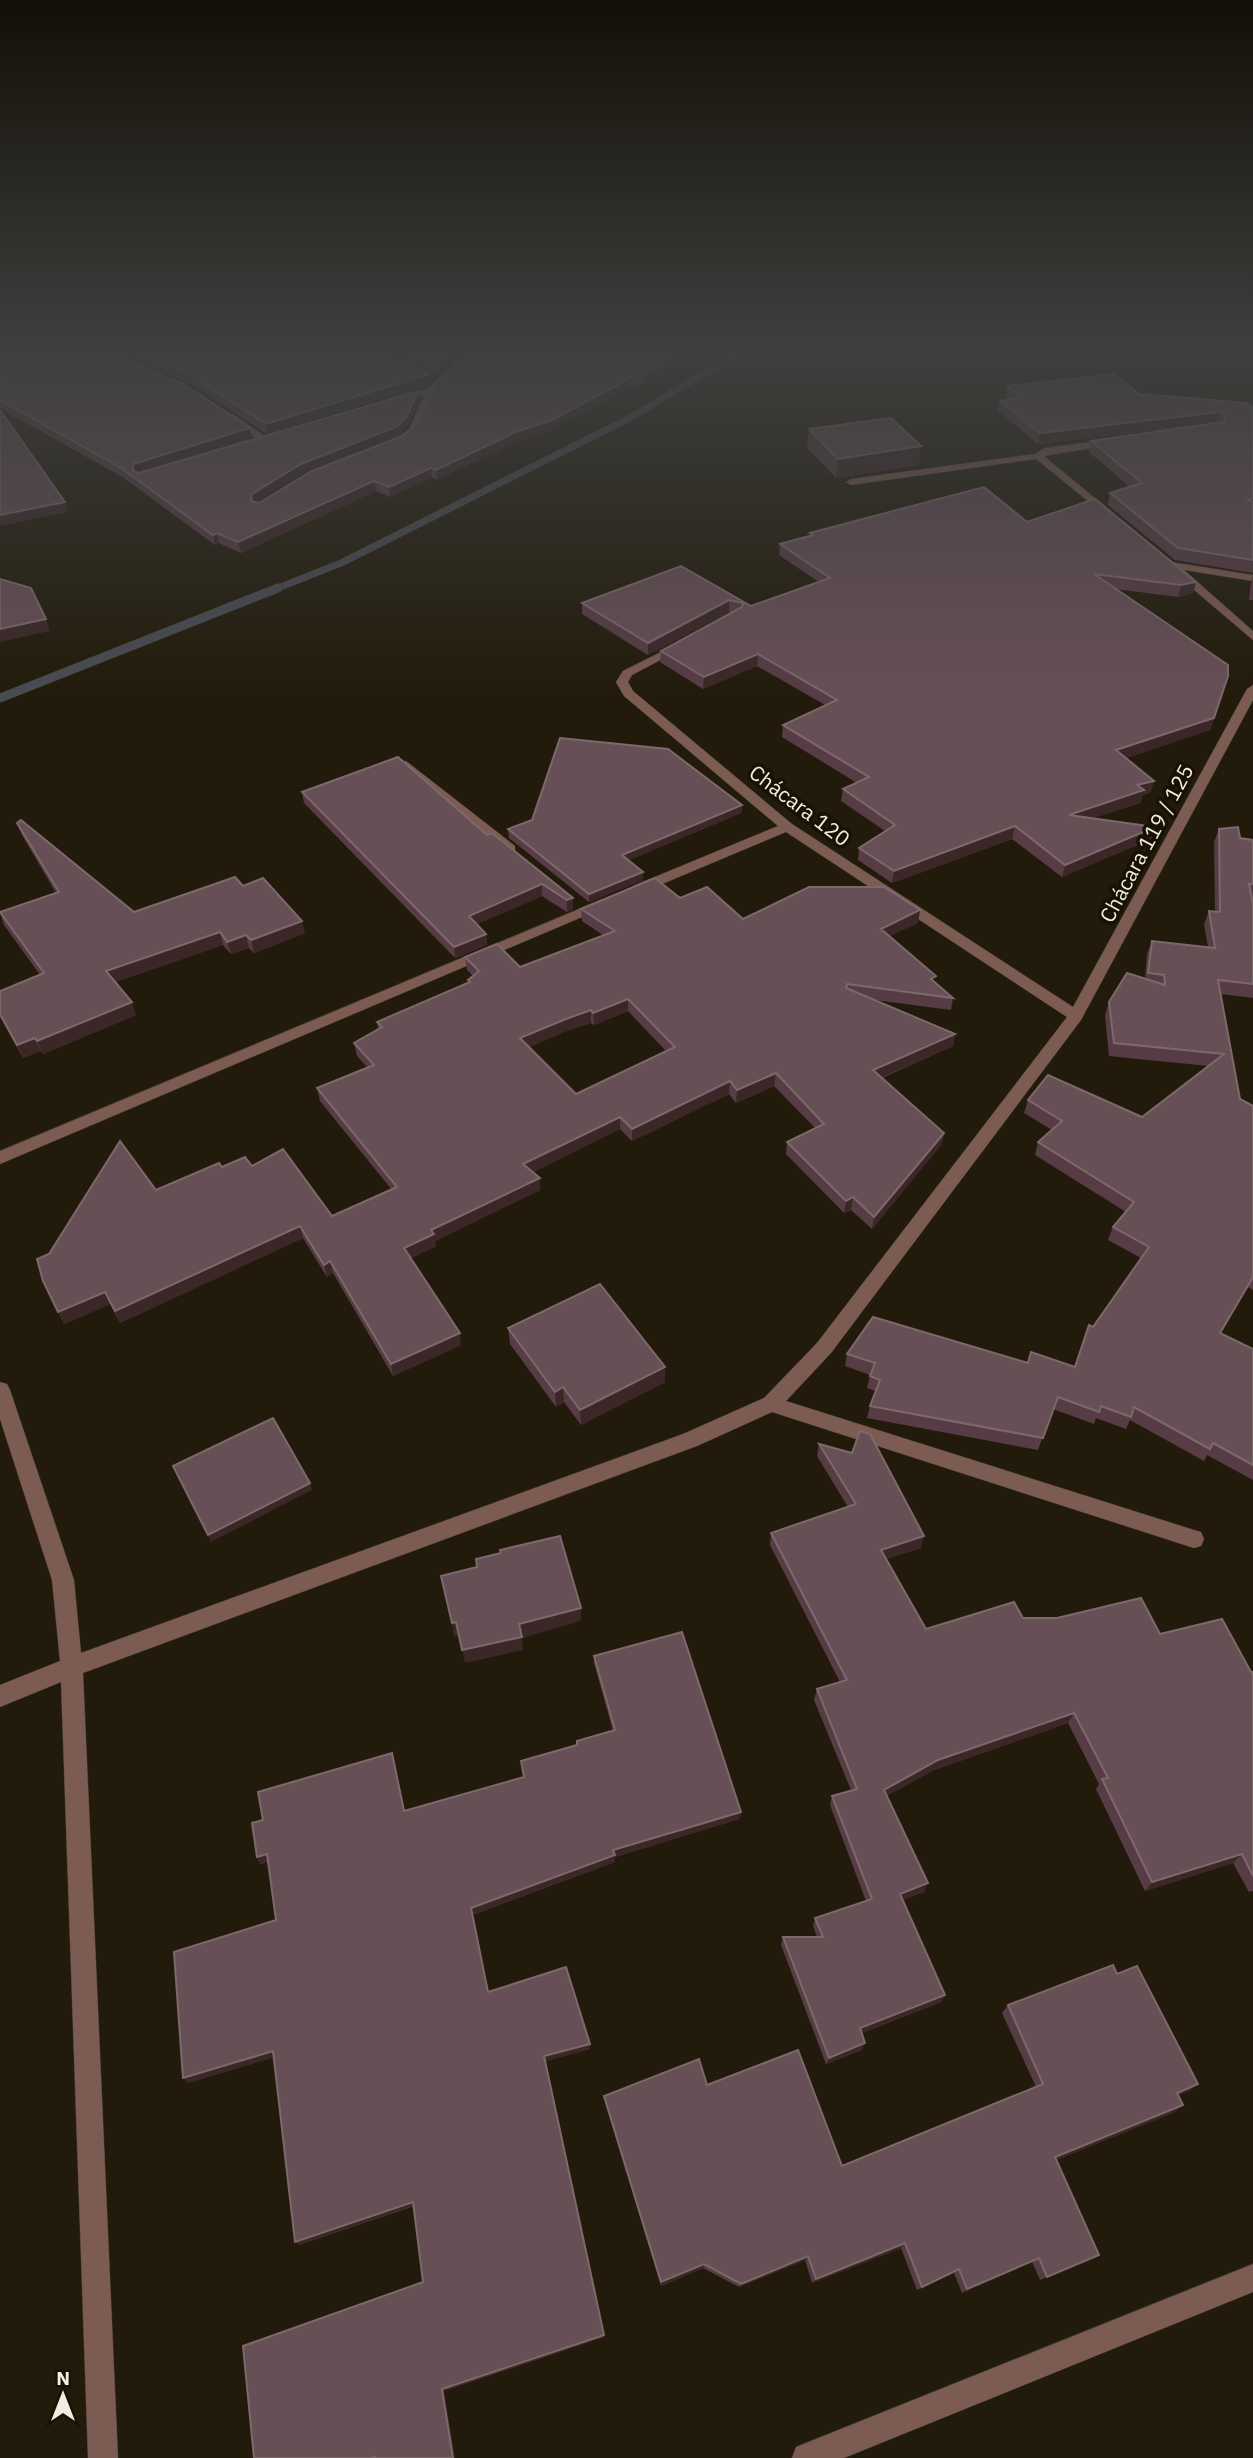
<svg xmlns="http://www.w3.org/2000/svg" width="1253" height="2458" viewBox="0 0 1253 2458" font-family="'IBM Plex Sans',sans-serif">
<style>
.lines{fill:none;stroke-linecap:round;stroke-linejoin:round}
.stream-far1{stroke:#494b52;stroke-width:7}
.stream{stroke:#494b52;stroke-width:9}
.minor-casing{stroke:#3f3829;stroke-width:1}
.minor{fill:#7c5b52;fill-rule:evenodd}
.wall{fill:#573c45;fill-rule:evenodd}
.shaded-wall{fill:#3b2727}
.building{fill:#674f56;stroke:#7d686c;stroke-width:2;fill-rule:evenodd}
.labels{text-anchor:middle;dominant-baseline:central;stroke-width:7;stroke-linejoin:round;paint-order:stroke}
.far-street-label{font-size:21px;fill:#f2ede2;stroke:#191104}
</style>
<rect width="100%" height="100%" fill="#221b0b"/>
<g class="lines">
<path class="stream-far1" d="M273,590l68,-27 287,-144 114,-68"/>
<path class="stream" d="M0,698l278,-110"/>
<g class="minor-casing">
<g id="minor">
<path d="M466,351h9c-12,14 -28,26 -39,40 -12,16 -16,55 -42,53v-4l15,-11 15,-33 -27,8 -3,-1v-4l34,-10z"/>
<path d="M227,414h6l37,26 -8,2 -35,-24z"/>
<path d="M1113,439l3,1v4l-72,12 69,57v4l-4,1 -73,-59 -185,26 -5,-3 5,-3 184,-25 10,-6z"/>
<path d="M1171,562l82,13v6l-69,-11 69,61v9l-80,-68v-4l-6,-1v-4z"/>
<path d="M681,642l4,1v4l-53,28 -4,7 5,9 159,133 281,183 174,-318 6,-4v15l-172,320 -250,333 -45,48 408,129 7,2 3,7 -3,7 -7,2 -422,-136 -75,34 -614,227 35,785h-30l-27,-776 -61,25v-22l60,-24 -8,-81 -52,-161v-37l7,2 3,6 64,190 7,73 602,-219 81,-36 53,-55 250,-326 -281,-185 -143,60h-10v-6l145,-60 -154,-130 -8,-14 7,-11z"/>
<path d="M406,761l109,85v6h-10l-103,-84 -2,-3z"/>
<path d="M603,899l7,4 -2,3 -608,258v-13z"/>
<path d="M1253,2264v28l-409,166h-52l4,-11z"/>
</g>
</g>
<use href="#minor" class="minor"/>
</g>
<g class="wall">
<path d="M0,351l250,77 2,10 -113,35 280,-73 -12,27 -10,10 -94,37 -47,28 3,1 438,-152 -54,34h-9l-82,45 -34,11 -81,39 -5,-3 -42,20 -14,-6 -135,62 -22,-10 -4,2 -91,-67 -124,-70z"/>
<path d="M115,351h261l53,33 -162,50 -74,-49z"/>
<path d="M382,351h80l-24,24z"/>
<path d="M1008,386l131,8 114,13v166l-78,-13 -67,-55 2,-12 20,-6 -41,-35 2,-11 126,-18 -179,21 -40,-33 2,-10 9,-1 -3,-3z"/>
<path d="M809,429l110,36 -83,13 -29,-30z"/>
<path d="M1027,522l169,60 -3,11 -15,4 -62,-8 112,87 -18,54 -84,28 28,23 -4,12 -7,2 -3,8 -47,15 58,21 -89,38 -50,-38 -120,44 -34,-23 1,-12 26,-17 -44,-30 2,-12 14,-6 -75,-46 1,-12 42,-20 -68,-39 -54,23 -43,-27 1,-11 71,-39h-3l-81,43 -66,-41v-11l99,-37 70,40 68,-24 -40,-27 1,-11 30,-8v-3z"/>
<path d="M1253,576v24h-4l2,-17z"/>
<path d="M302,792l185,43 86,63v11l-6,3 -25,-16 -65,28 9,10 1,11 -32,13 -151,-155z"/>
<path d="M742,805l-1,8 -112,47 14,20 -54,22 -80,-64 -1,-9z"/>
<path d="M17,823l117,89 109,-26 62,47 -51,20 -5,-5 -18,6 -8,-9 -108,37 21,33 -93,39 -2,-3 -18,7 -23,-41v-26l40,-16 -36,-50 -4,-13 56,-19 -34,-58z"/>
<path d="M1219,829l21,9 13,2v58h-1l1,6v94l-32,-4 19,105 13,7v184l-5,-3 -27,46 32,16v131l-46,-25 -3,6 -74,-41 -4,9 -30,-11 -2,6 -41,-15 -15,41 -171,-32 3,-12 5,-15 -8,-3 3,-13 -25,-9 2,-12 180,8 4,-10 43,15 15,-42 4,2 48,-69 -33,-18 5,-13 13,-15 -91,-57 3,-13 14,-12 -28,-17 4,-13 114,17 67,-51 -100,-10 -4,-41 4,-13 36,-23 2,-25 5,-13 56,6 -4,-23 5,-13h6l-1,-69z"/>
<path d="M680,898l63,21 177,-9 -2,13 -29,13 46,46 18,16 -2,12 -76,-10 80,34 -2,12 -71,32 62,55 -3,12 -69,84 -21,-19 -7,3 -58,-59 1,-12 28,-14 -41,-42 -38,17 -7,-9 -97,47 -12,-12 -87,43 7,18 -105,51 1,5 -25,12 50,87 -68,31 -60,-103 -6,4 -24,-39 -183,85 -10,-19 -46,20 -21,-43 6,-27 107,-64 66,-23 30,-1 80,50 60,-26 -72,-89 -3,-13 50,-21 -10,-11 -3,-13 24,-14 -1,-7 91,-39v-3l5,-4 -6,-6 -2,-13 55,10 83,-32 -21,-14 -1,-12zM628,1011l38,40 -90,43 -47,-47 37,-16 25,-8 3,2z"/>
<path d="M508,1328l157,54 -84,43 -17,-23 -8,5 -46,-63z"/>
<path d="M819,1444l102,104 -36,11 41,70 97,-11 137,16 91,38h2v219l-4,1 -16,-29 -88,28 -49,-102 3,-5 -31,-61 -134,47 -48,26 38,96 -22,8 43,95 -4,7 -79,31v17l-36,14 -45,-119 2,-8h34l-4,-11 2,-8 51,-17 -36,-96 2,-9 19,-6 -37,-90 3,-11 23,-7 -70,-137 1,-12 77,-26 -31,-51z"/>
<path d="M594,1656l147,156 -2,7 -124,38v5l-143,53 16,77 102,52v5l-45,12 59,276 -160,54 -21,-109 -9,-76 -115,39 -25,-188 -86,26 88,-163 -8,-58 -7,2 -4,-7 137,-96 11,50 119,-34 53,-32 36,-14 -19,-68z"/>
<path d="M1117,1974l81,110 -9,7 -11,4 -3,17 -119,48 43,95 -59,25 -8,-18 -70,31 -8,-20 -37,17 -16,-42 -89,35 -7,-23 -66,27 -36,-19 -42,18 -56,-184 -1,-6 103,-11 135,81 194,-79 -34,-74 6,-8z"/>
</g>
<g class="shaded-wall">
<path d="M452,351h10l-24,24v-9z"/>
<path d="M682,351h15l-54,34v-9z"/>
<path d="M429,374v10l-162,50 -1,-10z"/>
<path d="M634,376v9l-82,45 -34,11 -81,39 -1,-10z"/>
<path d="M418,391l1,9 -12,27 -10,10 -94,37 -49,30 -3,-3 1,-7z"/>
<path d="M1220,412l-3,10 -179,22 2,-11z"/>
<path d="M250,428l2,10 -116,35v8l-3,-10v-7z"/>
<path d="M921,446l-2,19 -83,13 2,-19z"/>
<path d="M431,468l1,9 -42,20 -1,-10z"/>
<path d="M374,481l2,10 -135,62 -3,-11z"/>
<path d="M65,502l3,10 -68,14v-11z"/>
<path d="M217,533l2,10 -4,2 -2,-10z"/>
<path d="M1196,582l-3,11 -15,4 3,-12z"/>
<path d="M729,600v12l-81,43v-12z"/>
<path d="M46,619l4,12 -50,11v-13z"/>
<path d="M758,654l-1,12 -54,23 1,-12z"/>
<path d="M1214,718l-4,12 -97,33 3,-13z"/>
<path d="M1154,781l-4,12 -7,2 -3,8 -74,24 3,-12 68,-30z"/>
<path d="M742,805l-1,8 -119,50v-8z"/>
<path d="M1015,826l-3,13 -120,44 2,-12z"/>
<path d="M1155,827l-4,12 -89,38 3,-12z"/>
<path d="M643,872v8l-54,22v-8z"/>
<path d="M542,884v12l-71,31 -2,-11z"/>
<path d="M573,898v11l-6,3v-12z"/>
<path d="M920,910l-2,13 -39,18 2,-12z"/>
<path d="M302,921l3,12 -51,20 -3,-13z"/>
<path d="M220,932l3,13 -113,39 -4,-13z"/>
<path d="M486,934l1,11 -32,13 -1,-11z"/>
<path d="M246,935l3,13 -18,6 -4,-12z"/>
<path d="M628,999v12l-34,14 -1,-12z"/>
<path d="M132,1002l4,13 -93,39 -6,-13z"/>
<path d="M591,1010v13l-25,8 -45,20 -1,-13 46,-19z"/>
<path d="M955,1034l-2,12 -82,36 2,-12z"/>
<path d="M35,1038l6,13 -18,7 -6,-13z"/>
<path d="M776,1073l-2,13 -38,17 1,-13z"/>
<path d="M730,1081l-1,13 -97,47v-12z"/>
<path d="M620,1117v12l-96,48 -1,-13z"/>
<path d="M944,1133l-3,12 -69,84 2,-12z"/>
<path d="M540,1178v12l-105,51 1,5 -30,15 -2,-13 27,-18z"/>
<path d="M853,1197l-2,13 -7,3 2,-12z"/>
<path d="M300,1226l3,12 -183,85 -5,-12z"/>
<path d="M330,1261l3,12 -6,4 -3,-12z"/>
<path d="M1253,1277l-5,10 -34,58 6,-12z"/>
<path d="M105,1292l5,12 -46,20 -6,-12z"/>
<path d="M460,1333l1,12 -68,31 -2,-12z"/>
<path d="M665,1367v15l-84,43 -1,-15z"/>
<path d="M563,1387l1,15 -8,5 -1,-15z"/>
<path d="M310,1483l2,7 -101,52 -3,-7z"/>
<path d="M924,1536l-3,12 -43,14 3,-12z"/>
<path d="M581,1608v13l-59,17 1,12 -58,13 -3,-13 57,-26z"/>
<path d="M456,1622l3,14 -5,1 -2,-14z"/>
<path d="M1074,1713l-6,10 -134,47 -54,29 4,-9 54,-30z"/>
<path d="M741,1812l-2,7 -124,38v5l-143,53 -1,-7 142,-58z"/>
<path d="M267,1854l4,7 -10,3 -4,-7z"/>
<path d="M1242,1854l-9,9 -88,28 7,-9z"/>
<path d="M928,1883l-4,9 -28,11 4,-9z"/>
<path d="M945,1995l-4,7 -85,33 4,-7z"/>
<path d="M865,2043l-3,7 -36,14 3,-6z"/>
<path d="M590,2044v5l-45,12 -1,-5z"/>
<path d="M273,2051l4,5 -89,27 -5,-5z"/>
<path d="M1198,2084l-9,7 -21,8 9,-6z"/>
<path d="M1183,2105l-8,7 -127,51 7,-6z"/>
<path d="M413,2202l2,3 -116,40 -4,-3z"/>
<path d="M905,2243l-4,5 -89,35 4,-4z"/>
<path d="M808,2256l-3,4 -66,27 2,-3z"/>
<path d="M1039,2258l-7,4 -70,31 5,-4z"/>
<path d="M704,2264l-1,4 -42,18v-4z"/>
<path d="M959,2269l-5,4 -37,17 5,-3z"/>
<path d="M604,2335v2l-160,54 11,67h-2l-11,-69z"/>
</g>
<g class="building">
<path d="M0,351h108l75,33 67,44 -117,36v7l6,2 279,-82 -12,27 -10,9 -95,37 -49,30 -1,7 8,2 51,-31 95,-37 14,-14 17,-37 32,-33h214l-39,25h-9l-82,44 -34,11 -82,39 -5,-2 -42,19 -15,-6 -136,61 -21,-9 -4,2 -92,-67 -121,-68z"/>
<path d="M135,351h240l54,23 -163,50 -75,-49z"/>
<path d="M403,351h49l-14,15z"/>
<path d="M1114,374l25,20 107,9 7,4v91l-5,2 5,2v58l-75,-12 -68,-55 32,-10 -51,-42 133,-19 2,-7 -6,-3 -180,21 -40,-32 22,-3 -14,-12z"/>
<path d="M0,410l65,92 -65,13z"/>
<path d="M891,418l30,28 -83,13 -29,-30z"/>
<path d="M984,487l43,35 68,-23 101,83 -15,3 -87,-11 134,91v11l-14,42 -98,32 38,31 -17,4 7,5 -75,25 86,12 -90,38 -50,-39 -121,45 -35,-23 36,-23 -52,-36 26,-12 -86,-52 54,-25 -79,-46 -54,23 -43,-26 81,-44 1,-4 -14,-3 -81,43 -66,-40 99,-37 70,40 79,-28 -50,-34 33,-9 -3,-2z"/>
<path d="M0,579l31,9 15,31 -46,10z"/>
<path d="M560,738l108,11 74,56 -120,50 21,17 -54,22 -81,-65 24,-9z"/>
<path d="M398,757l89,78 5,-2 81,65 -6,2 -25,-16 -73,32 17,18 -32,13 -152,-155z"/>
<path d="M21,820l113,92 101,-35 8,9 20,-8 39,43 -51,19 -5,-5 -19,7 -7,-10 -114,39 26,31 -95,39 -2,-3 -18,7 -17,-31v-23l44,-18 -44,-61 59,-20 -42,-69z"/>
<path d="M1238,827l2,11 13,2v44h-4l4,20v80l-35,-4 22,119 13,7v171l-33,56 33,16v116l-40,-22 -3,6 -76,-42 -3,10 -30,-11 -2,6 -41,-15 -15,41 -173,-32 10,-26 -10,-4 5,-13 -28,-9 26,-37 155,46 3,-11 44,15 14,-42 4,2 56,-80 -36,-20 21,-25 -96,-60 24,-21 -34,-21 20,-25 94,42 82,-63 -110,-11 -5,-41 18,-29 38,12 -1,-10 -16,-2 4,-32 63,7 -6,-37 11,1 -1,-83z"/>
<path d="M655,878l25,20 27,-11 36,32 66,-32h75l36,23 -39,19 55,47 -5,3 22,19 -106,-14 -1,4 109,46 -82,36 71,63 -70,84 -21,-20 -7,4 -59,-59 37,-18 -48,-51 -39,17 -7,-9 -98,48 -12,-12 -97,47 17,14 -109,52 3,4 -30,14 56,85 -69,31 -61,-103 -6,4 -24,-39 -185,85 -10,-19 -47,20 -15,-31 -6,-22 12,-5 71,-113 36,49 63,-27 3,4 23,-10 7,9 31,-17 49,67 65,-29 -80,-99 57,-23 -20,-22 28,-16 -5,-5 93,-40 -2,-2 11,-9 -14,-14 32,-13 23,23 95,-36 -34,-22zM628,999l47,48 -99,47 -56,-56 46,-19 25,-9 2,3z"/>
<path d="M600,1284l65,83 -85,43 -17,-23 -8,5 -47,-64z"/>
<path d="M273,1418l37,65 -102,52 -35,-69z"/>
<path d="M860,1431l10,3 54,102 -43,14 45,79 88,-27 9,16h34l84,-20 19,36 62,-15 29,53h2v204l-11,-22 -90,28 -50,-103 6,-1 -34,-65 -136,47 -54,30 44,93 -28,11 45,101 -85,33 5,15 -36,15 -46,-121h40l-8,-19 57,-19 -40,-103 25,-7 -40,-100 30,-9 -76,-147 85,-29 -37,-60 33,9z"/>
<path d="M560,1536l21,72 -62,16 3,13 -60,13 -6,-28 -4,1 -11,-47 36,-9 -1,-8 25,-6 -1,-3z"/>
<path d="M682,1632l59,180 -128,38 2,5 -144,53 17,84 78,-25 24,77 -46,12 60,279 -162,54 11,69h-78v-1l-3,1h-118l-11,-112 180,-64 -10,-80 -118,40 -22,-191 -90,27 -9,-126 102,-32 -9,-66 -10,3 -5,-34 11,-3 -5,-28 134,-39 12,58 120,-34 -3,-16 56,-16v-4l38,-11 -21,-74z"/>
<path d="M1113,1965l4,9 20,-8 61,118 -21,9 6,12 -128,52 44,98 -52,22 -8,-19 -72,31 -8,-20 -37,18 -17,-44 -89,36 -8,-23 -67,28 -37,-20 -43,18 -57,-186 95,-37 8,26 91,-35 44,116 201,-82 -35,-79z"/>
</g>
<linearGradient id="sky" x2="0" y2="1"><stop stop-color="#130f06"/><stop offset="0.5" stop-color="#3e3f3f"/><stop offset="1" stop-color="#3e3f3f" stop-opacity="0"/></linearGradient>
<rect width="1253" height="696" fill="url(#sky)"/>
<g class="labels">
<g class="far-street-label">
<text transform="translate(800 805) rotate(37)">Chácara 120</text>
<text transform="translate(1146 843) rotate(-62)">Chácara 119 / 125</text>
</g>
</g>
<g transform="translate(63 2395)" stroke="#191104" stroke-width="5" paint-order="stroke">
<path d="M0-5L12 26L0 18L-12 26Z" fill="#f2ede2"/>
<text y="-10" font-size="19" font-weight="bold" text-anchor="middle" fill="#f2ede2">N</text>
</g>
</svg>
